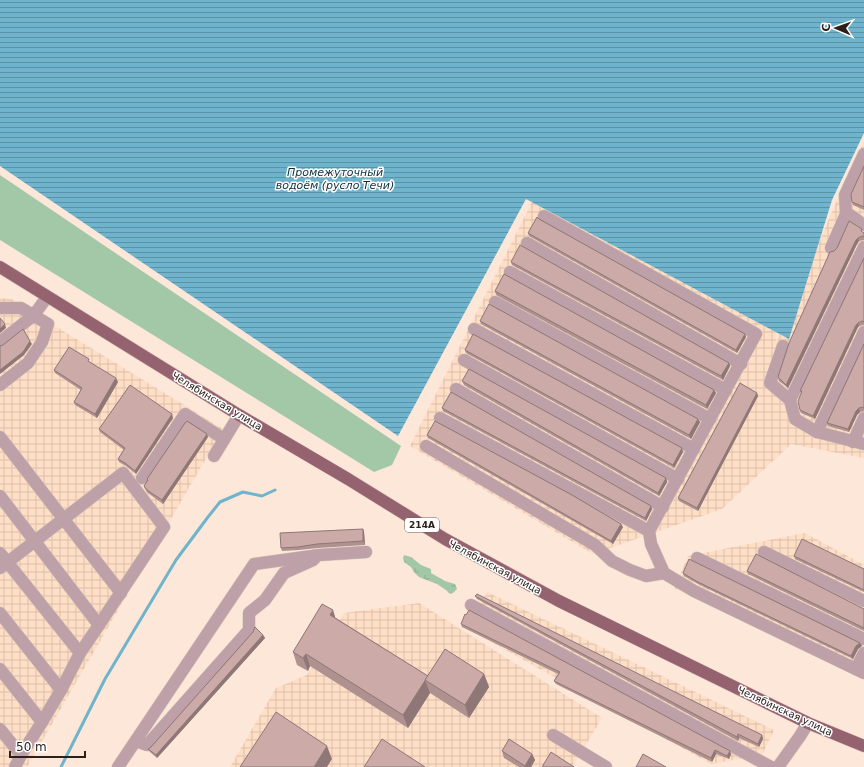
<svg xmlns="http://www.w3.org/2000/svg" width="864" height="767" viewBox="0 0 864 767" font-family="'DejaVu Sans',sans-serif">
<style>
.industrial{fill:url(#industrial-grid)}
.grass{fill:#a3c8a8}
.wetland{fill:url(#wetland-marsh)}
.water{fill:url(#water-rules)}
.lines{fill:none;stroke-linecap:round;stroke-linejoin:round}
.stream{stroke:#6fb4cc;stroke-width:3}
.minor-casing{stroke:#d7c3b6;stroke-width:13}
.major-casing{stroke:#d7c3b6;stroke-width:13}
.minor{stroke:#bea1a8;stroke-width:12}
.major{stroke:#956370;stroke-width:12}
.wall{fill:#af9290}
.shaded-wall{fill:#8e7776}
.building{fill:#cbaaa8;stroke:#8e7776}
.labels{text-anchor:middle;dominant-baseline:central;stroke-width:3;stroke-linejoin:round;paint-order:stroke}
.shield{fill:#fff;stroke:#6b645f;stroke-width:1}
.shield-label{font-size:9px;font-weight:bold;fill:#2b211a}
.street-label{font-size:10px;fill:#2b211a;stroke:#fff}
.water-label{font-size:11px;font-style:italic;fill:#0d2f3a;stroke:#fff}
</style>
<defs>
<pattern id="industrial-grid" width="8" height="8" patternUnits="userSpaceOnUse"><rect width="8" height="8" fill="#ffdec6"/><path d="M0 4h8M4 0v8" fill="none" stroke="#dbbeaa"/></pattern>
<pattern id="wetland-marsh" width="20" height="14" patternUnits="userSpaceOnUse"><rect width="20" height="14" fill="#a3c8a8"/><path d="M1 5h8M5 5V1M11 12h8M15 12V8" fill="none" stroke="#8cac90"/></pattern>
<pattern id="water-rules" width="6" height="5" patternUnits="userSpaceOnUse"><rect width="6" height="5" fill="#6fb4cc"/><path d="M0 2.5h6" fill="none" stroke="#5b92a5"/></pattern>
</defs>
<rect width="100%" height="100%" fill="#fde7d8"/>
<g class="industrial">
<path d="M864,141v317l-73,-14 -69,65 -129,45 -183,-108 122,-244 244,130v10l59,-137z"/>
<path d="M0,298l11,1 212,130 -196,338h-27z"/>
<path d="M805,533l59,32v92l-9,17 -181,-86 14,-32z"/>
<path d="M487,592l287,138 -12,25 -51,9 -245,-136z"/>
<path d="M419,603l183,115 -30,49h-342l46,-79 31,-13 37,-62z"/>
</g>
<path class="grass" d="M0,175l401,271 -9,19 -18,7 -374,-232z"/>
<path class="wetland" d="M404,555l7,2 10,8 10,4v4l14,8 10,3 2,5 -4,4 -3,1 -4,-4 -9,-6 -18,-7 -5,-5 -3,-5 -7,-5 -1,-4z"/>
<path class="water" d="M0,0h864v133l-32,67 -43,139 -263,-140 -128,237 -398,-270z"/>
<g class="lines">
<path class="stream" d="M61,767l44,-88 71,-119 32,-43 12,-15 23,-10 19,4 13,-6"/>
<g class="minor-casing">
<g id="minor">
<path d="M846,214l-1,-19 19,-41"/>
<path d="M544,216l212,118 -107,197 2,13 13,29 30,18 170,82"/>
<path d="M527,243l214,121"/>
<path d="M831,248l15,-34 4,1 14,10"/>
<path d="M510,272l216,118"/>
<path d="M495,302l215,117"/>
<path d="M0,308h21l27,16 -6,18 -14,21 -28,22"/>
<path d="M474,329l220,120"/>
<path d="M0,342l34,-27 13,-18"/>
<path d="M783,346l-13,37 20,17 5,19 22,13 47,12"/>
<path d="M464,360l214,119"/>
<path d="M456,389l207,118"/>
<path d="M790,400l74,-153"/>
<path d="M440,418l209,113"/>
<path d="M817,432l47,-100"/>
<path d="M0,437l121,156"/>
<path d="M853,442l11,-24"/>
<path d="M426,446l169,99 17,16 18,9 16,6 18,-3"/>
<path d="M214,456l25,-41"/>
<path d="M142,478l43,-64 39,25"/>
<path d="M0,496l99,129"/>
<path d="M764,552l100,49"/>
<path d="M0,553l80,100"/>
<path d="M697,558l167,81"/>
<path d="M0,568l123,-95 41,54 -65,98 -19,28 -19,37 -19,32 -21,33 -6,12"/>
<path d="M471,605l300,162"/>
<path d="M0,613l61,77"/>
<path d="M0,669l42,53"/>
<path d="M856,669l8,-16"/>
<path d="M0,729l21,26"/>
<path d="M553,735l53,32"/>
<path d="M136,741l11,4 102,-115v-17l16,-13 19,-27 29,-13 2,-2"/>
<path d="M118,767l136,-203 65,-9 47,-3"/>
<path d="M778,767l22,-31 8,-13"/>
</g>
</g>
<g class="major-casing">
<path id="major" d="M0,267l239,148 109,64 97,60 114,62 249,122 56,23"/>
</g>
<use href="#minor" class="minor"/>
<use href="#major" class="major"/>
</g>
<g class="wall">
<path d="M864,166v44l-11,-5 -1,-3z"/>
<path d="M539,219l207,118 -9,16 -208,-117 -1,-3z"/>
<path d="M863,232l1,1v7l-5,1 -2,3 -69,144 -9,-7 -1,-4 56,-126z"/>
<path d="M864,258v67l-5,1 -2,3 -42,90 -14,-6 -1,-3 1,-17 -1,-2z"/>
<path d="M511,262l218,101 1,3 -7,14 -211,-115z"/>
<path d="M495,291l221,102 -9,16 -211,-114z"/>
<path d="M480,321l220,101 -9,17 -210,-115z"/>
<path d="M864,344v67l-4,1 -3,3 -8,17 -21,-6 -1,-3z"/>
<path d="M465,350l218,102 -9,16 -208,-115z"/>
<path d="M90,363l28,19 -21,36 -22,-13 -1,-3 7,-12 -26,-17 -1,-3z"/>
<path d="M462,381l204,97 1,4 -8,14 -195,-111z"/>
<path d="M757,393l1,3 -60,115 -19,-10 -1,-3z"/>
<path d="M442,408l210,101 -6,12 -203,-110z"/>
<path d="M173,418l-37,56 -10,-8 -7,-4 -1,-3 6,-9 -24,-18 -1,-3z"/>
<path d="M427,435l196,92 -10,17 -185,-106z"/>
<path d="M208,437l-45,67 -15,-11 -3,-4 -1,-3 3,-6v-1z"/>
<path d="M363,529l1,3 1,13 -47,3 -19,2 -17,1 -1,-3z"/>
<path d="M794,556l70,13v23l-69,-33z"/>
<path d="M693,561l167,82 2,3 -4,3 -5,10 -155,-75 -14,-8 -1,-3z"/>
<path d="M747,571l117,38v22l-116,-57z"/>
<path d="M475,596l287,139 1,4 -4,8 -20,-9 -1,3 -261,-142z"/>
<path d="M336,618l92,58 56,-2 5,13 -20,31 -39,-25 -22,35 -98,-62 -2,5 -11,-6 -4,-13z"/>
<path d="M461,624l270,130 -2,5 -13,-5 -4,8 -156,-78 -2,-3 4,-7 -96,-47z"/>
<path d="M263,635l2,3 -108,120 -7,-6 -2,-3 3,-2z"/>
<path d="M502,751l30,3 3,6 -4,7h-12l-15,-9z"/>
</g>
<g class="shaded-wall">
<path d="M858,238l1,3 -2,3 -69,144 -2,-3 70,-145z"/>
<path d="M858,323l1,3 -2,3 -42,90 -2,-3 43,-91z"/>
<path d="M5,324l1,4 -6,5v-4z"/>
<path d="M745,334l1,3 -9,16 -1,-3z"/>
<path d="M30,341l2,3 -8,11 -24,19v-4z"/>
<path d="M729,363l1,3 -7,14 -2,-4z"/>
<path d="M116,378l2,4 -21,36 -2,-4z"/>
<path d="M714,390l2,3 -9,16 -1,-4z"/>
<path d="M757,393l1,3 -60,115 -1,-3z"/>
<path d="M859,408l1,4 -3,3 -8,17 -1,-3 8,-18z"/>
<path d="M172,414l1,4 -37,56 -1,-3z"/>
<path d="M698,419l2,3 -9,17 -2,-4z"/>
<path d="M207,434l1,3 -45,67 -1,-4z"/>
<path d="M682,448l1,4 -9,16 -1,-3z"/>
<path d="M666,478l1,4 -8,14 -1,-3z"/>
<path d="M651,506l1,3 -6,12 -1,-3z"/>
<path d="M621,524l2,3 -10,17 -2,-3z"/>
<path d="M363,529l1,3 1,13 -2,-4z"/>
<path d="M333,610l4,13 -7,-8z"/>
<path d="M263,635l2,3 -108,120 -1,-3z"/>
<path d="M860,643l2,3 -4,3 -5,10 -2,-3 5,-10z"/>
<path d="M306,654l4,12 -2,5 -5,-13z"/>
<path d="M484,674l5,13 -20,31 -4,-13z"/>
<path d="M428,676l-3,4 5,13 -22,35 -5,-13z"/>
<path d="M738,734l1,4 -1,3 -1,-4z"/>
<path d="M762,735l1,4 -4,8 -1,-3z"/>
<path d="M327,746l5,13 -5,8h-13z"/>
<path d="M715,750l1,4 -4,8 -1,-4z"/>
<path d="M730,751l1,3 -2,5 -2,-3z"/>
<path d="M532,754l3,6 -4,7h-6v-1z"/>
</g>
<g class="building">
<path d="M864,166v41l-12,-5 -1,-8z"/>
<path d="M537,217l2,2 206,115 -9,16 -208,-117z"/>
<path d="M849,221l13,8 -1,2 3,2v4l-2,-1 -4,2 -2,2 -70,145 -8,-8 11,-34 41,-91 4,-1 3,-3z"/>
<path d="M520,245l209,118 -8,13 -210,-114z"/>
<path d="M864,258v64l-2,-1 -4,2 -2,2 -43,91 -13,-6 -2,-9 4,-10h-2z"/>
<path d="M504,274l210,116 -8,15 -211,-114z"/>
<path d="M489,304l209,115 -9,16 -209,-114z"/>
<path d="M0,318l5,6 -5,5z"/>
<path d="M23,329l7,12 -7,11 -23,18v-24l3,-1z"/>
<path d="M473,334l209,114 -9,17 -208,-115z"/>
<path d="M864,344v64l-2,-1 -3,1 -3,3 -8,18 -21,-6z"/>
<path d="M69,347l20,12 -1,2 28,17 -21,36 -21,-12 8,-14 -28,-18z"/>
<path d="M469,369l197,109 -8,15 -196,-112z"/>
<path d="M740,383l17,10 -60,115 -19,-10z"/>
<path d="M130,385l42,29 -37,57 -10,-8 -7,-4 7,-11 -26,-19z"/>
<path d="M451,392l200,114 -6,12 -203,-110z"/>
<path d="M187,421l20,13 -45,66 -15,-10 -3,-4 4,-6 -1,-1 38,-56z"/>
<path d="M435,421l137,74 49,29 -10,17 -184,-106z"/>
<path d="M363,529v12l-46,3 -19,3 -17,1 -1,-15z"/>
<path d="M802,539l62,30v21l-70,-34z"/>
<path d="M756,554l108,55v19l-117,-57z"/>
<path d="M689,559l4,2 167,82 -4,3 -5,10 -155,-75 -13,-8z"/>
<path d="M477,594l285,141 -4,9 -20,-10 -1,3 -262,-141z"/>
<path d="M322,604l11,6 -3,5 98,61 -25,39 -97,-61 -3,4 -10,-6z"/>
<path d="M469,610l261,141 -3,5 -12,-6 -4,8 -157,-77 6,-9 -99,-48 4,-10 1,1z"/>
<path d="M255,627l8,8 -107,120 -8,-6 3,-2 102,-115z"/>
<path d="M445,649l39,25 -19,31 -40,-25z"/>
<path d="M276,712l51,34 -13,21h-74z"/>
<path d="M382,739l43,28h-61z"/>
<path d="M509,739l23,15 -7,12 -23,-15z"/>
<path d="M551,752l23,15h-32z"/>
<path d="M643,754l23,13h-30z"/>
</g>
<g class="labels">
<rect class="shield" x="405" y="518" width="34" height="14" rx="3"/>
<g class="shield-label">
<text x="422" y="525">214А</text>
</g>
<g class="street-label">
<text transform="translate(217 401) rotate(31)">Челябинская улица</text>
<text transform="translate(495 567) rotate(28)">Челябинская улица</text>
<text transform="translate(785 711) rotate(25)">Челябинская улица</text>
</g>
<g class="water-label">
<text x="335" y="172">Промежуточный<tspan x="335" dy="13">водоём (русло Течи)</tspan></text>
</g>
</g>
<g transform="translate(836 28) rotate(272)" stroke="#ffffff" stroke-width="3" paint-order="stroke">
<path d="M0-3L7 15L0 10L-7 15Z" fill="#2b211a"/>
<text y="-6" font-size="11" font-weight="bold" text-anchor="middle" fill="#2b211a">С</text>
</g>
<path d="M10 751v6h75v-6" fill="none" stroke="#2b211a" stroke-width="2"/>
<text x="16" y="751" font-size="12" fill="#2b211a" stroke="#ffffff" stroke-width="3" paint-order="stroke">50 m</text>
</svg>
